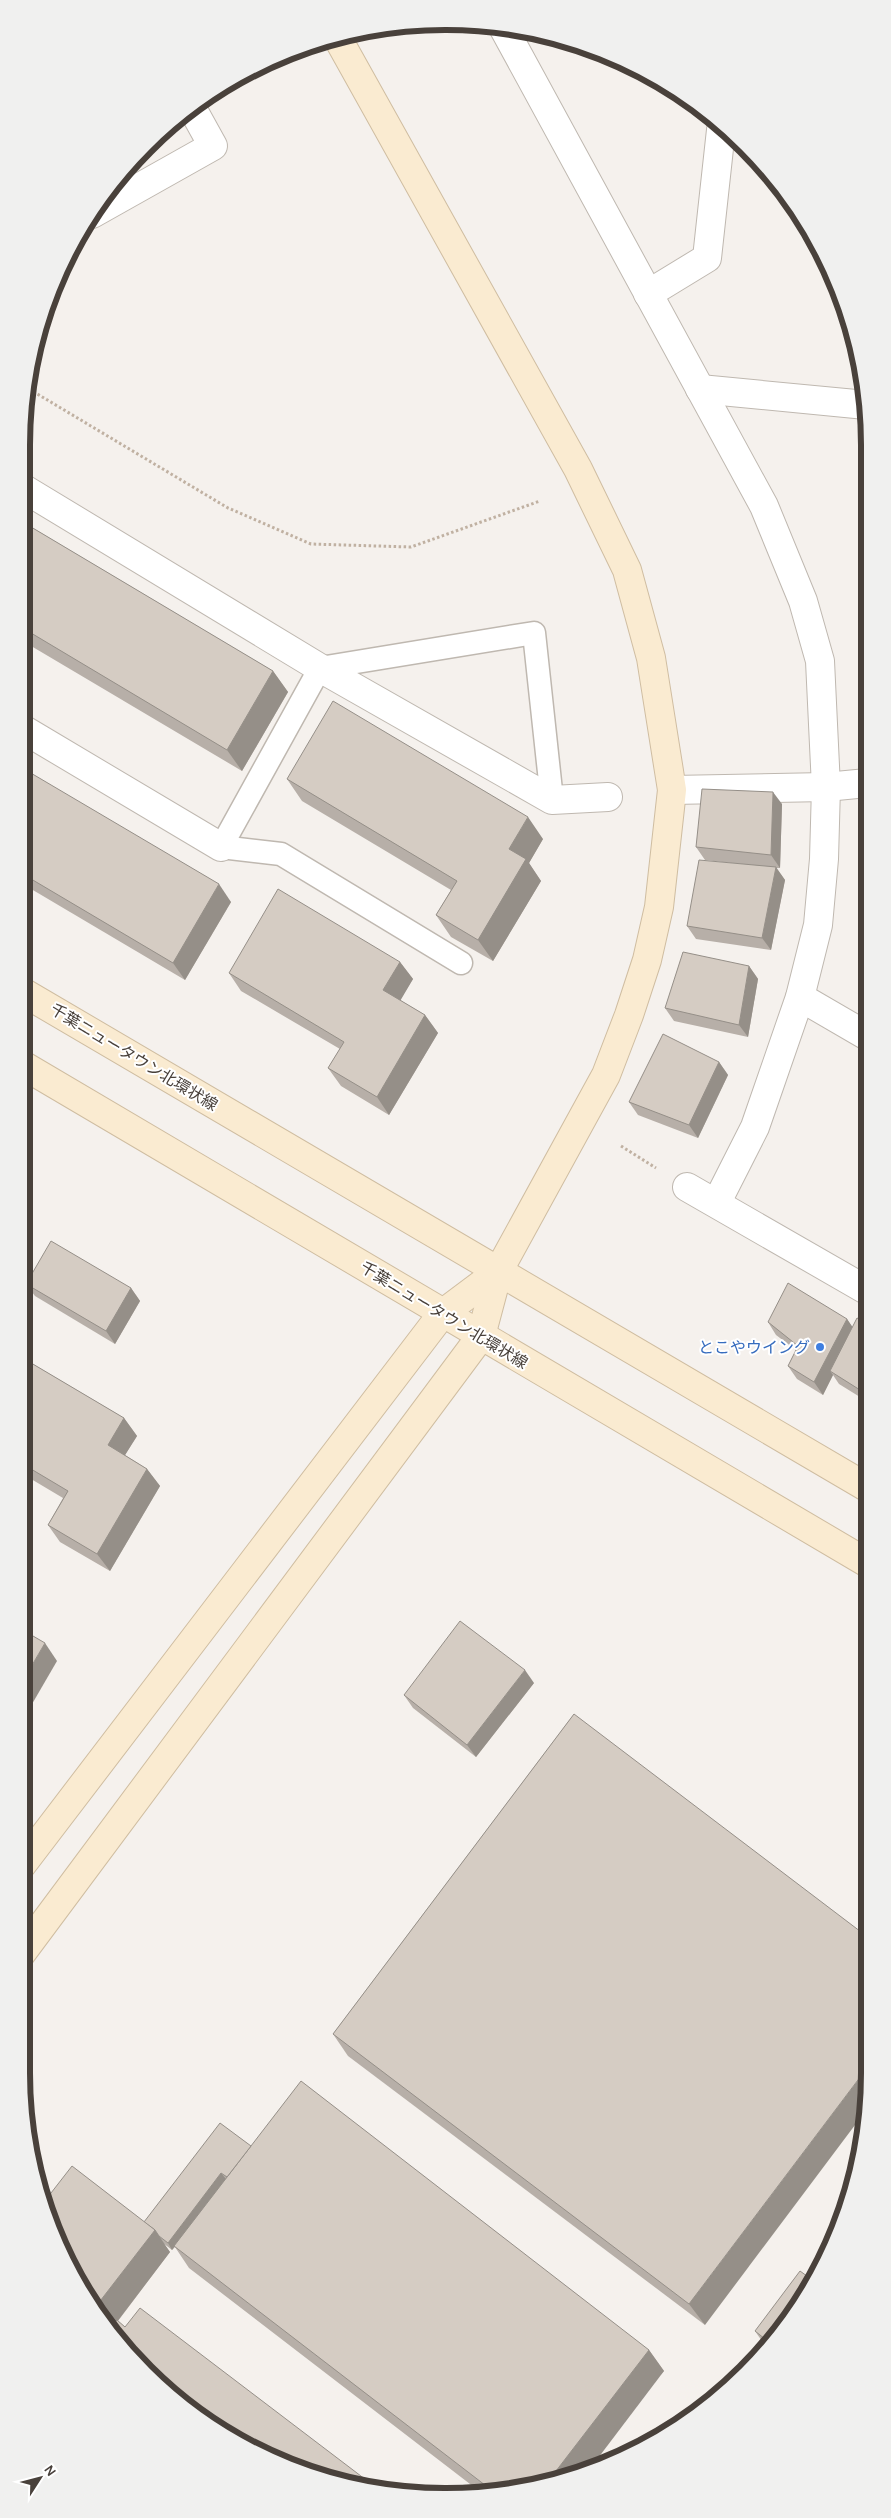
<svg xmlns="http://www.w3.org/2000/svg" width="891" height="2518" viewBox="0 0 891 2518" font-family="Karla,'Noto Sans JP',sans-serif">
<style>
.lines{fill:none;stroke-linecap:round;stroke-linejoin:round}
.lane-casing{stroke:#bfb8b0;stroke-width:25}
.street-casing{stroke:#bfb8b0;stroke-width:30}
.secondary-casing{stroke:#cfbda1;stroke-width:30}
.path{stroke:#c0b1a2;stroke-width:3;stroke-dasharray:2.5 2.5;stroke-linecap:butt}
.lane{stroke:#fff;stroke-width:22}
.street{stroke:#fff;stroke-width:28}
.secondary{stroke:#faebd1;stroke-width:28}
.wall{fill:#b7afa8}
.shaded-wall{fill:#958f88}
.building{fill:#d5ccc3;stroke:#958f88}
.shop-dot{fill:#3f7fe0;stroke:#fff;stroke-width:2}
.labels{text-anchor:middle;dominant-baseline:central;stroke-width:4;stroke-linejoin:round;paint-order:stroke}
.street-label{font-size:16px;fill:#49413b;stroke:#fff}
.shop-label{font-size:16px;fill:#366cbe;stroke:#fff;text-anchor:end}
.rim{fill:none;stroke:#49413b;stroke-width:6}
</style>
<rect width="100%" height="100%" fill="#f5f1ed"/>
<g class="lines">
<g class="lane-casing">
<path id="lane" d="M461,963l-180,-109 -60,-7 99,-179 214,-35 18,167"/>
</g>
<g class="street-casing">
<g id="street">
<path d="M503,27l261,479 39,95 17,60 6,126 -2,72 -6,66 -18,72 -45,130 -38,75"/>
<path d="M92,214l121,-68 -21,-38"/>
<path d="M648,294l59,-36 14,-128"/>
<path d="M700,389l166,16"/>
<path d="M21,487l299,181 232,132 56,-3"/>
<path d="M21,728l200,119"/>
<path d="M672,790l154,-3 41,-4"/>
<path d="M800,997l67,39"/>
<path d="M687,1187l181,104"/>
</g>
</g>
<g class="secondary-casing">
<g id="secondary">
<path d="M21,991l847,497"/>
<path d="M21,1064l848,500"/>
<path d="M21,1866l421,-552 56,-42"/>
<path d="M21,1954l460,-618 17,-64 108,-197 23,-60 18,-55 12,-53 13,-117 -21,-132 -24,-88 -49,-101 -241,-432"/>
</g>
</g>
<g class="path">
<path d="M29,389l199,119 83,36 100,3 129,-46"/>
<path d="M621,1146l35,22"/>
</g>
<use href="#lane" class="lane"/>
<use href="#street" class="street"/>
<use href="#secondary" class="secondary"/>
</g>
<g class="wall">
<path d="M21,521l252,150 15,21 -46,79 -221,-131z"/>
<path d="M21,773l210,129 -46,78 -164,-97z"/>
<path d="M287,779l256,60 -14,24 12,18 -48,80 -42,-24 -15,-22 15,-25 -149,-89z"/>
<path d="M782,804l-2,64h-4l9,12 -14,70 -75,-11 -9,-13 69,-60 -51,-6 -9,-13z"/>
<path d="M400,962l13,17 -13,21 25,15 13,18 -49,82 -48,-29 -13,-18 12,-19 -99,-58 -12,-18z"/>
<path d="M749,966l9,13 -10,58 -74,-16 -9,-13z"/>
<path d="M719,1062l9,13 -30,63 -60,-23 -9,-13z"/>
<path d="M26,1284l105,4 9,13 -25,43 -80,-48z"/>
<path d="M847,1319l5,8 16,-4v79l-29,-18 -6,-9 -10,20 -26,-16 -9,-13 8,-16 -20,-15 -8,-13z"/>
<path d="M21,1357l103,61 13,18 -12,19 22,14 13,17 -50,85 -50,-29 -12,-17 15,-27 -42,-25z"/>
<path d="M534,1683l-58,74 -63,-49 -9,-13z"/>
<path d="M574,1714l131,611 -357,-269 -15,-22z"/>
<path d="M251,2146l398,204 15,21 -109,111 -72,12 -294,-226 -14,-21 -3,3 -9,-7 7,9 -52,69 7,6 2,25 -74,-117 91,-13z"/>
<path d="M798,2308l-32,39 -11,-16z"/>
</g>
<g class="shaded-wall">
<path d="M273,671l15,21 -46,79 -15,-21z"/>
<path d="M773,792l9,12 -2,64 -9,-13z"/>
<path d="M528,817l15,22 -14,24 12,18 -48,80 -15,-21 31,-91z"/>
<path d="M776,867l9,13 -14,70 -9,-12z"/>
<path d="M219,884l12,18 -46,78 -12,-17z"/>
<path d="M400,962l13,17 -17,29 -13,-18z"/>
<path d="M749,966l9,13 -10,58 -9,-12z"/>
<path d="M425,1015l13,18 -49,82 -12,-18z"/>
<path d="M719,1062l9,13 -30,63 -9,-13z"/>
<path d="M131,1288l9,13 -25,43 -9,-13z"/>
<path d="M847,1319l9,13 -26,39 3,4 -10,20 -9,-13z"/>
<path d="M124,1418l13,18 -17,27 -12,-18z"/>
<path d="M147,1469l13,17 -50,85 -13,-17z"/>
<path d="M45,1643l12,18 -36,62v-39z"/>
<path d="M525,1670l9,13 -58,74 -9,-12z"/>
<path d="M870,2064v8l-6,41 -159,212 -16,-21z"/>
<path d="M221,2173l5,6 -54,71 -4,-7z"/>
<path d="M155,2230l15,22 -57,75 11,22 -27,-44z"/>
<path d="M649,2350l15,21 -72,95 -37,16 -9,2z"/>
</g>
<g class="building">
<path d="M21,521l252,150 -46,79 -206,-123z"/>
<path d="M333,701l195,116 -19,32 17,10 -48,81 -42,-25 21,-34 -170,-102z"/>
<path d="M24,769l195,115 -46,79 -152,-90v-100z"/>
<path d="M702,789l71,3 -2,63 -75,-8z"/>
<path d="M699,860l77,7 -14,71 -75,-12z"/>
<path d="M278,889l122,73 -17,28 42,25 -48,82 -49,-29 16,-26 -115,-69z"/>
<path d="M683,952l66,14 -10,59 -74,-17z"/>
<path d="M663,1034l56,28 -30,63 -60,-23z"/>
<path d="M51,1241l80,47 -25,43 -80,-47z"/>
<path d="M788,1283l59,36 -33,63 -26,-16 10,-20 -30,-24z"/>
<path d="M857,1318l11,5v72l-38,-24z"/>
<path d="M21,1357l103,61 -16,27 39,24 -50,85 -49,-29 20,-34 -47,-28z"/>
<path d="M460,1621l65,49 -58,75 -63,-50z"/>
<path d="M21,1629l24,14 -24,41z"/>
<path d="M574,1714l295,224 1,126 -181,240 -356,-270z"/>
<path d="M301,2081l348,269 -103,134 -52,8 -320,-246z"/>
<path d="M220,2123l31,23 -24,31 -6,-4 -53,70 -9,-7 -4,-6 -11,-8z"/>
<path d="M72,2166l83,64 -58,75 -44,-70 -9,-33z"/>
<path d="M800,2271l11,8 -13,29 -28,35 -15,-12z"/>
<path d="M140,2308l238,181 -120,-36 -71,-44 -60,-57 -16,-25 6,-7 8,7z"/>
</g>
<circle class="shop-dot" cx="820" cy="1347" r="5"/>
<g class="labels">
<g class="street-label">
<text transform="translate(134 1057) rotate(31)">千葉ニュータウン北環状線</text>
<text transform="translate(444 1315) rotate(31)">千葉ニュータウン北環状線</text>
</g>
<g class="shop-label">
<text x="810" y="1347">とこやウイング</text>
</g>
</g>
<path d="M0 0H891V2518H0ZM445 30H446A415 415 0 0 1 861 445V2073A415 415 0 0 1 446 2488H445A415 415 0 0 1 30 2073V445A415 415 0 0 1 445 30Z" fill="#f0f0ef" fill-rule="evenodd"/>
<path class="rim" d="M445 30H446A415 415 0 0 1 861 445V2073A415 415 0 0 1 446 2488H445A415 415 0 0 1 30 2073V445A415 415 0 0 1 445 30Z"/>
<g transform="translate(40 2478) rotate(54)" stroke="#ffffff" stroke-width="4" paint-order="stroke">
<path d="M0-4L9 19L0 12L-9 19Z" fill="#49413b"/>
<text y="-8" font-size="14" font-weight="bold" text-anchor="middle" fill="#49413b">N</text>
</g>
</svg>
